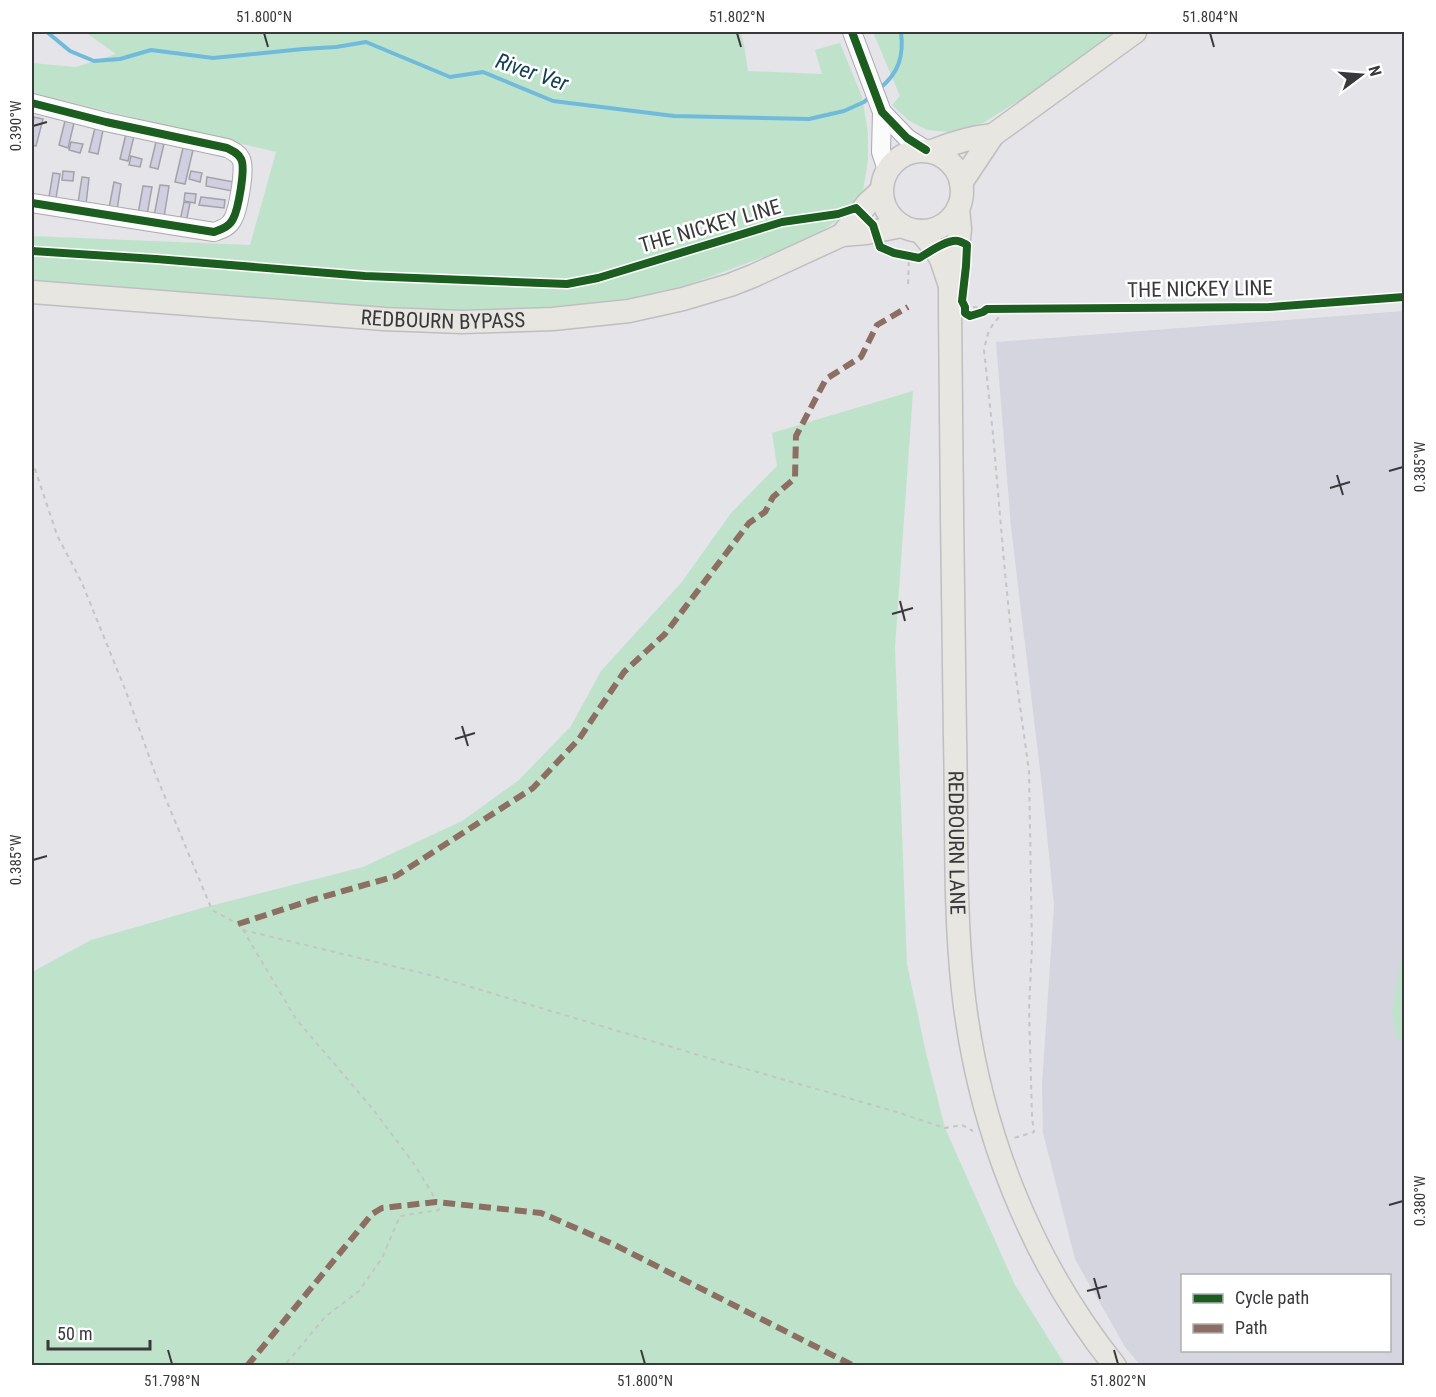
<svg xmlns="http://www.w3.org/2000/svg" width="1436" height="1397" viewBox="0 0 1436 1397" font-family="'Roboto Condensed',sans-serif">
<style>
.built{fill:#d5d5df;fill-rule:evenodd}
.green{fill:#bfe3ca}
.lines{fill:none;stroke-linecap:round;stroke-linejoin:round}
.stream{stroke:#70badc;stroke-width:4}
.building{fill:#d0cfe1;stroke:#a3a3a7;stroke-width:1.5}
.minor-casing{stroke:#aaaaad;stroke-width:20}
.major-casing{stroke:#bfbfc1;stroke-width:25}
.path{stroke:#c5c5c5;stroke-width:2;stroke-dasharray:4.5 4.5;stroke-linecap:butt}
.minor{stroke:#fbfbfc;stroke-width:18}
.major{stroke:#e7e6e0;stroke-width:22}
.quiet{stroke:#8d6e63;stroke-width:6;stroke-dasharray:12 6;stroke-linecap:butt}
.cycleway-casing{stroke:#fff;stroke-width:11}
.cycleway{stroke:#1b5e20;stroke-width:8}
.ticks{fill:none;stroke:#39393c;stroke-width:2}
.labels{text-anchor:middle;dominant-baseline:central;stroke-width:5;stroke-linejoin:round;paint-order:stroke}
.street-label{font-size:21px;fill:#39393c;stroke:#fff}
.water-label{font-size:22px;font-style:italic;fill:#144054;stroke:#fff}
.neatline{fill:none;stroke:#39393c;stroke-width:2}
.ticks-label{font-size:15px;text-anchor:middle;fill:#39393c}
</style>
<rect width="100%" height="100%" fill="#e4e4e9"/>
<path class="built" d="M1404,311v1054h-264l-15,-18 -50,-88 -32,-126 -1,-48 12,-180 -11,-110 -32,-268 -15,-185zM1182,1276h208v74h-208z"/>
<g class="green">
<path d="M85,32h656l3,13 4,26 74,3 -7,-24 25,-7 22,54 6,36v27l-5,31 -21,26 -35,24 -122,45 -90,20 -158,6 -328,-23 -77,-8v-45l218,9 26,-93 -244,-59v-30l44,4 40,-13z"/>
<path d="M873,32h243l-87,62 -46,29 -33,9 -23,-2 -19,-10 -16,-15 8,-9z"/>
<path d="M913,391l-18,256 12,317 19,89 19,75 70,157 50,80h-1033v-393l59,-32 111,-32 161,-41 99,-46 57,-41 52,-54 30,-55 80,-88 50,-70 46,-47 -5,-33z"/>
<path d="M1404,940v96l-7,4 -5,-30z"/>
</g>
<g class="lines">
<g class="stream">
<path d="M47,32l23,19 24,10 26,-2 31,-9 62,8 90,-9 33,-2 30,-5 84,35 33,-5 70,29 121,15 135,3 35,-8 20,-9 7,-6"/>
<path d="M879,89c20,-16 25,-33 22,-57"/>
</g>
</g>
<g class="building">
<path d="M34,117l9,2 -7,27 -4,-1v-19z"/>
<path d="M65,121l9,2 -6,25 -9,-3z"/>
<path d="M95,128l8,2 -5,24 -9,-2z"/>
<path d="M126,134l8,2 -6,25 -8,-2z"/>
<path d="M71,142l12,2 -3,9 -11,-3z"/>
<path d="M156,142l8,2 -6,25 -8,-2z"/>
<path d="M183,148l10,2 -8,34 -10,-2z"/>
<path d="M131,156l11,3 -2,8 -11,-2z"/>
<path d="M63,171l11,1 -1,9 -11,-1z"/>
<path d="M191,171l11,2 -2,9 -11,-3z"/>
<path d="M53,173l7,1 -4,24 -7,-1z"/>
<path d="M82,177l7,1 -3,26 -8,-1z"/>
<path d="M207,177l27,5 -2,9 -26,-5z"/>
<path d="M114,182l7,2 -4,26 -8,-2z"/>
<path d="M160,185l9,1 -5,31 -10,-1z"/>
<path d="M143,186l9,1 -5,28 -9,-1z"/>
<path d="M185,193l11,1 -1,9 -11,-2z"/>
<path d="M201,197l24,3 -1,8 -25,-3z"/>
<path d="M184,202l6,1 -4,19 -6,-1z"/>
</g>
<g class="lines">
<g class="minor-casing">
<g id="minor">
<path d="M852,32l30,80 25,26 19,12"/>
<path d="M32,103l74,19 121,26c6,3 11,5 14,11 5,9 -3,51 -8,60 -4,8 -11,10 -19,13l-182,-29"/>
<path d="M882,112l-1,40 6,18"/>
</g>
</g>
<g class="major-casing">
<g id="major">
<circle cx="922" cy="191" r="40"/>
<path d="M932,151c20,-8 39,-14 61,-16"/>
<path d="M961,183l32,-48 142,-103"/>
<path id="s1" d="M958,208l2,21 -3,28 -7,29v24c2,143 2,285 5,428 2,82 -1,169 8,252 15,135 66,269 152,376"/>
<path d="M920,231l15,18 6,10 9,27"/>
<path d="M842,235l26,-32 13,-12"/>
<path id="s2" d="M32,292l352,27 78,3 91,-3 76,-8 54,-12 47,-14 23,-9 89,-41 24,-2 36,-7"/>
</g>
</g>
<g class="path">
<path d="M908,284l1,-27"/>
<path d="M973,307l10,1"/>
<path d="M1002,309c-2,10 -6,10 -10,17 -5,7 -6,16 -8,24l9,84 11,128 10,101 15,108 3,175 -3,63 3,108 2,15 -20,6"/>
<path d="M32,460l25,75 25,48 43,106 30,84 57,137 26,14 5,6 53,89 76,89 40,53 20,32 7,17 -39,6 -18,42 -23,33 -34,26 -35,42 -7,7"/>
<path d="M243,930l191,46 281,84 182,52 48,16 17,-3 11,6"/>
</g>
<use href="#minor" class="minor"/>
<use href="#major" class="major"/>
<g class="quiet">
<path d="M238,924l74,-24 84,-24 137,-88 46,-49 45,-67 41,-38 84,-111 16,-11 8,-15 22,-19 1,-42 30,-57 35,-22 16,-32 31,-18"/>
<path d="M247,1366l125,-152 10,-6 54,-6 105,11 74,32 239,121"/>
</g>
<g class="cycleway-casing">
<g id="cycleway">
<path d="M852,32l30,80 25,26 19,12"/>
<path d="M32,103l74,19 121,26c6,3 11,5 14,11 5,9 -3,51 -8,60 -4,8 -11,10 -19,13l-182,-29"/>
<path d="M32,251l124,8 209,17 202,8 31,-6 184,-56 56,-8 18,-6 17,17 7,22 14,6 25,5c9,-5 28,-19 39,-17 1,0 8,3 9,4l-1,21 -4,35 3,6v6l5,3 13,-4 4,-3 282,-2 135,-10"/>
</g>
</g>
<use href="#cycleway" class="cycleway"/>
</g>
<path class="ticks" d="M264,33l4,14M737,33l4,14M1210,33l4,14M33,126l14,-4M1389,471l14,-4M1337,475l6,20M1330,488l20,-6M900,601l5,20M892,614l21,-6M462,726l6,20M455,739l20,-6M33,860l14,-4M1389,1205l14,-4M1094,1278l6,21M1087,1291l20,-5M168,1350l4,14M641,1350l4,14M1114,1350l4,14"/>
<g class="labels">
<g class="street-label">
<text transform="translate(710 226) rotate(-16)">THE NICKEY LINE</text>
<text transform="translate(1200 289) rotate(-1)">THE NICKEY LINE</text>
<text stroke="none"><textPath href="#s2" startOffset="412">REDBOURN BYPASS</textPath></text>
<text stroke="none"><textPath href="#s1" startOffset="636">REDBOURN LANE</textPath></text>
</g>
<g class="water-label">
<text transform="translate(532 72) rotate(19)">River Ver</text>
</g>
</g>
<rect width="1436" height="1397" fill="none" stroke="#ffffff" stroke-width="66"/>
<rect x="1181" y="1274" width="210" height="78" fill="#ffffff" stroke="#b0b0b1" stroke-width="1.5"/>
<rect x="1193" y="1294" width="30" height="9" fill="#1b5e20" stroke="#b0b0b1" stroke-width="1.5"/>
<text x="1235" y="1304" font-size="18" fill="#39393c">Cycle path</text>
<rect x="1193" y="1324" width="30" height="9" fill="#8d6e63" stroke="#b0b0b1" stroke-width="1.5"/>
<text x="1235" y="1334" font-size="18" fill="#39393c">Path</text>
<g transform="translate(1361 75) rotate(74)" stroke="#ffffff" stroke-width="4.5" paint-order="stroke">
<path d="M0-4.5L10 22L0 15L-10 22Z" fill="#39393c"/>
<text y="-9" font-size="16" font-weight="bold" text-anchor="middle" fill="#39393c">N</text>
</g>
<path d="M48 1340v9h102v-9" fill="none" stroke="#39393c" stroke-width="3"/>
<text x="57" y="1340" font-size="18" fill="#39393c" stroke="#ffffff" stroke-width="4.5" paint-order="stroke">50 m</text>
<rect x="33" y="33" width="1370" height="1331" class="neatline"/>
<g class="ticks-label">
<text x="264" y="22">51.800°N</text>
<text x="737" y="22">51.802°N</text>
<text x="1210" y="22">51.804°N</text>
<text transform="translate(16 126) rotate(-90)" y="5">0.390°W</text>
<text transform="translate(1420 467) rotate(-90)" y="5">0.385°W</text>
<text transform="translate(16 860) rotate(-90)" y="5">0.385°W</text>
<text transform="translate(1420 1201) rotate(-90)" y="5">0.380°W</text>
<text x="172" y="1386">51.798°N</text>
<text x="645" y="1386">51.800°N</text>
<text x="1118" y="1386">51.802°N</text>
</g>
</svg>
